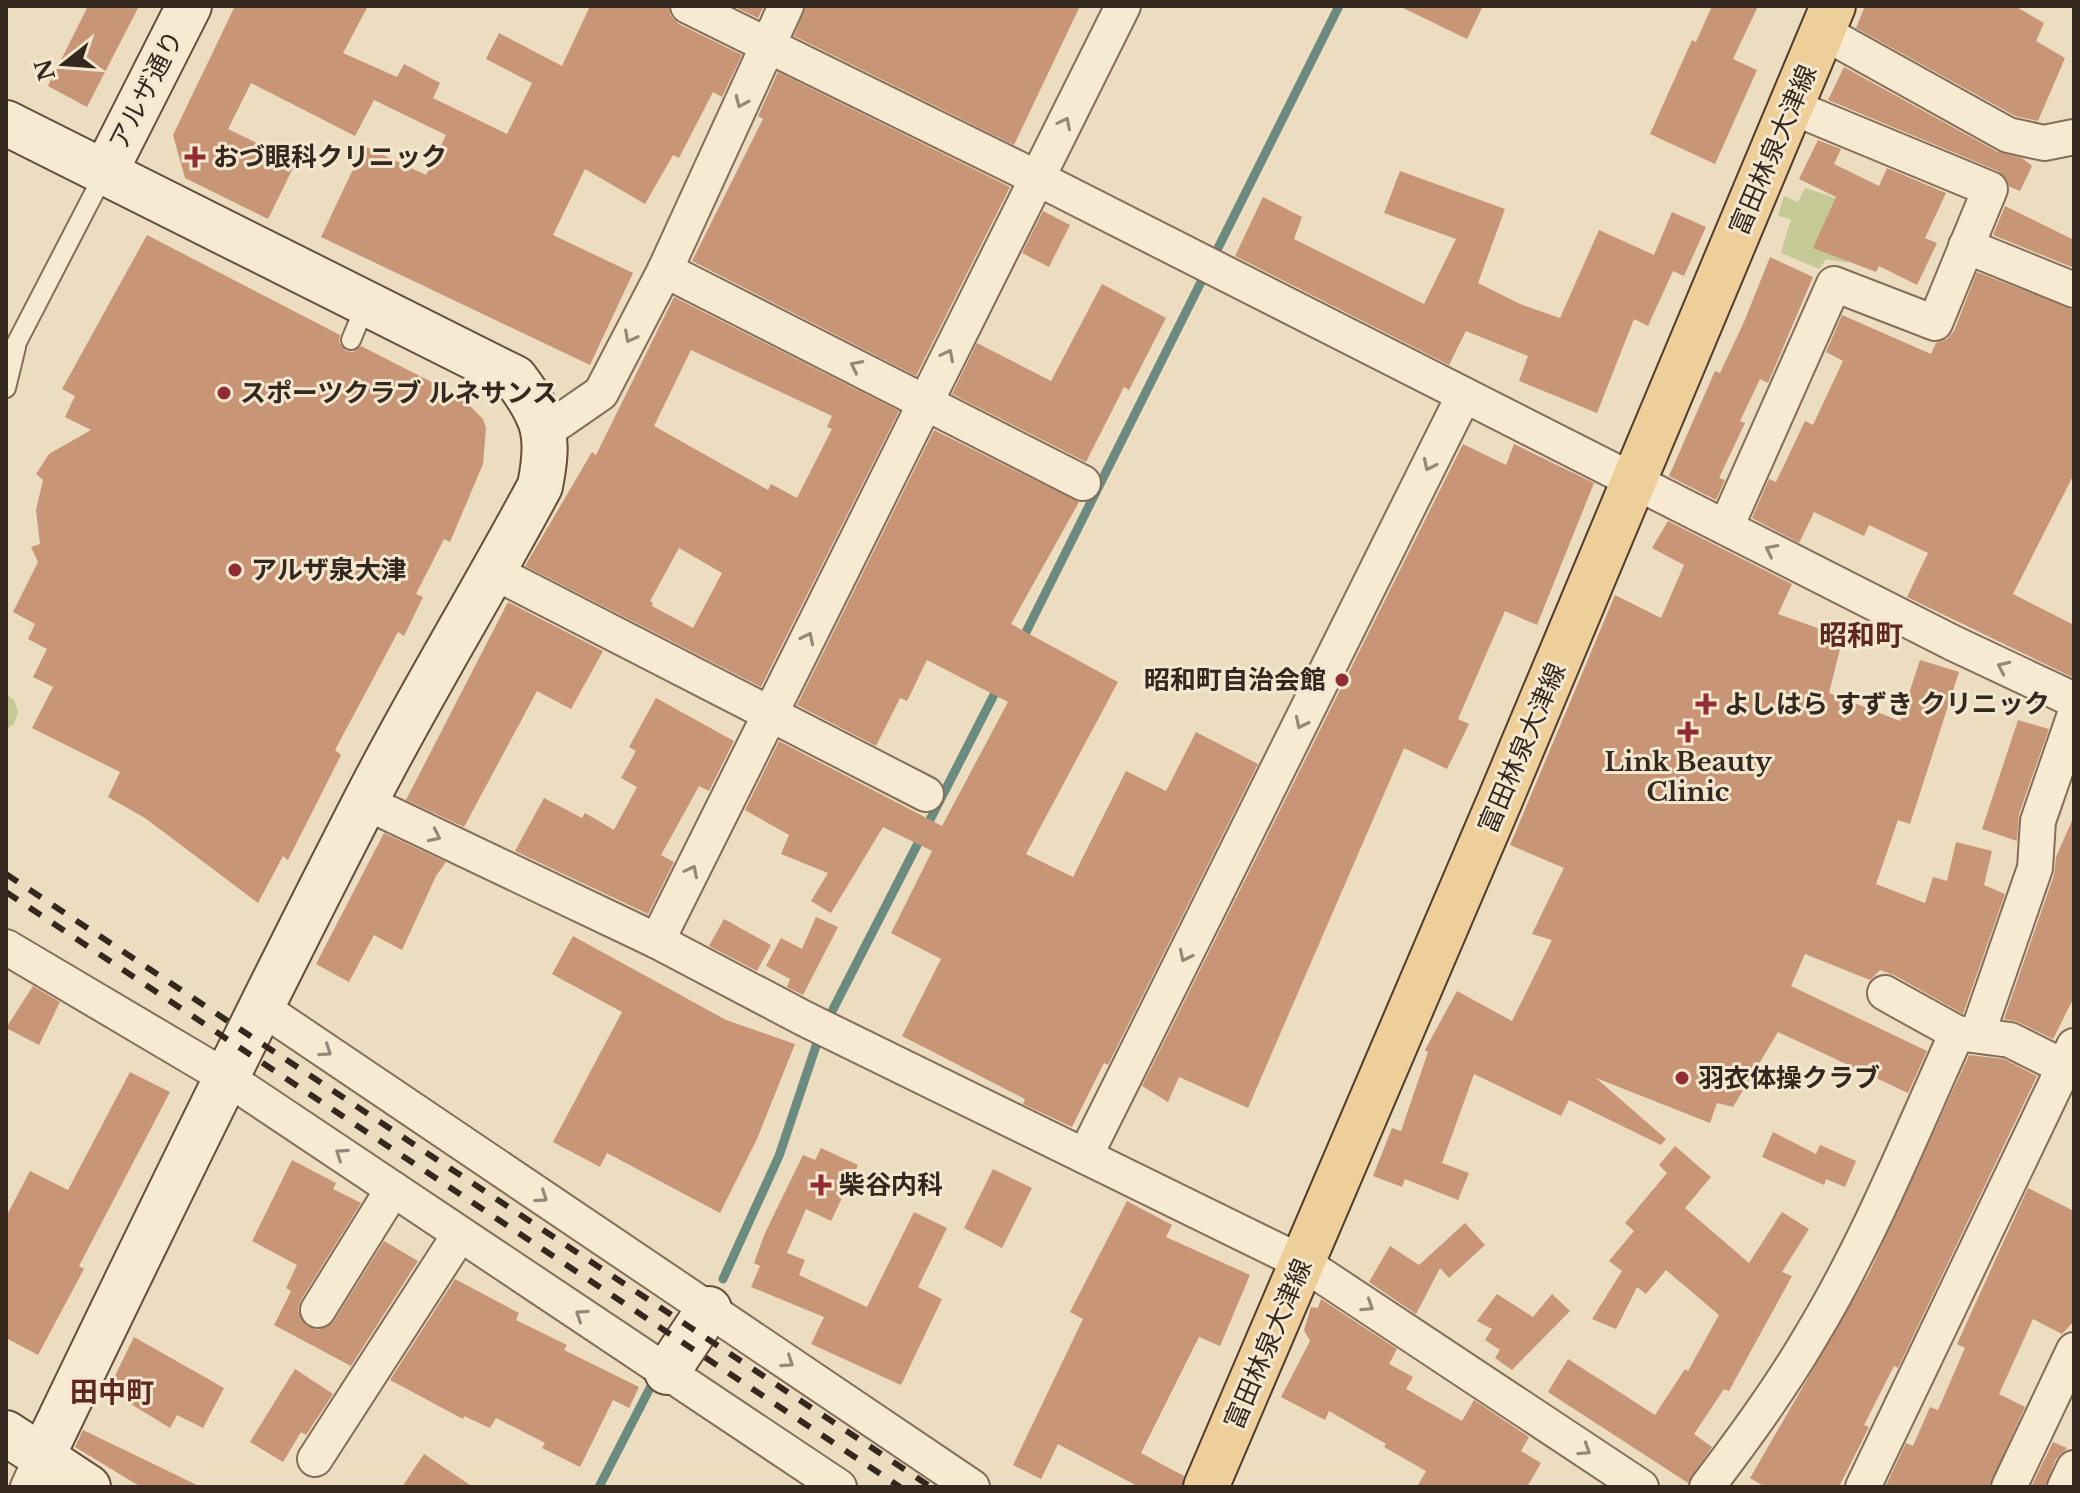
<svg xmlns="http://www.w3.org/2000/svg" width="2080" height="1493" viewBox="0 0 2080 1493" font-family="'Libre Baskerville','Noto Sans JP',serif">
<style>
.green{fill:#c5c995}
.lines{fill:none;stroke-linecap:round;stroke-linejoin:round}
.stream{stroke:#6b8b81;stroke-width:9}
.building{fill:#c89577;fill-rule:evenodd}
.lane-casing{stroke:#846d59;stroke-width:22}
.street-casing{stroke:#846d59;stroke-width:38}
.secondary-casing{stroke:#654f3c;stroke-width:48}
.primary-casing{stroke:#513c2d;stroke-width:48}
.lane{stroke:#f7ead3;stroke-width:18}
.street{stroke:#f7ead3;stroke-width:34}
.secondary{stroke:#f7ead3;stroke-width:44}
.primary{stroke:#eecf99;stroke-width:44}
.rail{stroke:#34271d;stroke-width:6;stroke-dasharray:14 14;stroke-linecap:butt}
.oneway{stroke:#968878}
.poi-dot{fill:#902c32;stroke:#f3e7cf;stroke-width:3}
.labels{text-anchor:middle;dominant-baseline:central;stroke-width:6;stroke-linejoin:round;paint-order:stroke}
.street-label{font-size:26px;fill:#34271d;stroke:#f3e7cf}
.poi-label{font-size:26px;font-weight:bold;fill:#34271d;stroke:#f3e7cf;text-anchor:start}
.neighbourhood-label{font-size:28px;font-weight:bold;fill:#5f281e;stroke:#f3e7cf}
</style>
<rect width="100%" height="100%" fill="#ecdcc0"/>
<g class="green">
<path d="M1805,188l33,11 15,47 -6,17 -21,-4 -7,10 -38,-16 10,-34 -13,-3 6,-20 14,6z"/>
<path d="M6,694l8,6 4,12 -4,12 -8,5z"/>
</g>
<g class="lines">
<g class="stream">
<path d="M1022,640l317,-634"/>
<path d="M827,1021l172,-336"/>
<path d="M723,1279l56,-123 41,-122"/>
<path d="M599,1487l51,-99"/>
</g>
</g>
<g class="building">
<path d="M88,6h51l-52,101 -39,-21z"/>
<path d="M235,6h133l-25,47 54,24 7,-13 36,19 -7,15 74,36 25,-51 -46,-24 13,-26 63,33 28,-60h78l3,10 8,8 63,31 -20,42 -9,-5 -34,66 -6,-3 -28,49 -60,-35 -32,66 80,38 -43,92 -269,-128 43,-91 62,29 20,-40 -72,-35 -19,36 -104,-53 -23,46 68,33 -28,57 -83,-41 -12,-43z"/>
<path d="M733,6h31l-6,12z"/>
<path d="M806,6h274l-66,139 -220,-109z"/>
<path d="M1399,6h84l-16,33z"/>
<path d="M1712,6h46l-25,53 24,11 -42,94 -65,-30 42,-94 4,2z"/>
<path d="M1865,6h150l29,17 -8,18 29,17 -27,63 -23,-5 -159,-88z"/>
<path d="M1844,67l154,85 24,6 10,8 -12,25 -10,-4 -12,-16 -170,-71z"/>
<path d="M778,72l232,115 -94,189 -224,-115 71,-142 -5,-3z"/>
<path d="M1818,140l23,9 -7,15 45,22 8,-18 59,25 -21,45 12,5 -20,42 -38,-19 -3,6 -63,-24 23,-51 -37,-18z"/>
<path d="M1400,171l105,38 -27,74 42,21 40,14 39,-88 55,25 18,-43 34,15 -22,49 -11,-5 -25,55 -14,-7 -37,94 -78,-32 9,-25 -62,-25 -17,34 -214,-109 28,-59 39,20 -8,22 130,65 32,-65 -72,-26z"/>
<path d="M2005,206l69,34v28l-81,-33z"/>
<path d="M1043,211l27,14 -21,42 -27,-14z"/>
<path d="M147,235l193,100 -1,7 7,9 7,1 8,-6 100,51 22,22 3,9 -3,36 -33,78 -6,-3 -28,55 7,3 -19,39 -6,-4 -63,118 6,5 -53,105 -5,-4 -25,47 -113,-85 -37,-21 12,-25 -88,-44 21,-41 -20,-10 14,-28 -19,-10 7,-15 -22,-12 25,-50 -7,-15 9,-3 -4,-34 7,-30 -7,-6 13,-20 42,-24 -26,-13 10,-21 -13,-7z"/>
<path d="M1770,257l43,20 -45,106 -8,-4 -20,42 5,2 -26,55 6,2 -9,20 -47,-24 46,-105 5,2 24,-51z"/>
<path d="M1977,272l97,38v164l-61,120 61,31v53l-167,-81 21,-44 -59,-28 -5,11 -50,-24 -15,31 -47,-25 17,-39 7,3 29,-61 8,4 30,-64 -17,-9 16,-37 89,39 5,-11 11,-4 7,-8z"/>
<path d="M1102,284l64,34 -37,72 -5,-3 -38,75 -134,-68 25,-51 74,38z"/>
<path d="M674,297l225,114 -138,276 -236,-121 67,-114 4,3zM691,350l141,66 -5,11 5,2 -35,69 -26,-14 -3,6 -114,-64zM679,548l43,25 -29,55 -41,-22 1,-3 -3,-2z"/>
<path d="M934,430l145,72 -68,122 107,58 -92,172 47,23 53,-106 40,20 30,-59 62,32 -150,301 -4,-2 -32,64 -49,-23 2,-5 -123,-63 39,-77 -50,-26 41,-82 -49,-24 -52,86 -20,-12 17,-28 -47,-19 8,-19 -44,-25 34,-69 163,85 66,-124 -81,-42 -20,41 -7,-3 -24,48 -79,-41z"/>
<path d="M1463,444l43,21 8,-21 80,39 -57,142 -32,-14 -47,108 11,5 -22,45 -43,-21 -156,360 -69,-31 -11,25 -26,-16z"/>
<path d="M1668,521l124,63 -14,30 65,23 -14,56 71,28 20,-61 39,12 -49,152 -12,-4 -22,64 49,19 8,-26 14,4 9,-39 36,9 -8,34 21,9 -42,120 -69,-39 -14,-5 -10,10 -65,-26 -14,32 136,65 -19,42 -130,-61 -45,75 -16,-4 -7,20 -114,-45 70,61 -5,6 -92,-45 -8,16 -87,-42 -32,89 27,10 -11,27 -53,-21 -3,8 -29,-11 19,-48 9,3 27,-79 -3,-2 32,-59 55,30 40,-81 -20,-6 32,-66 -54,-23 105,-250 46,23 23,-53 -32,-17z"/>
<path d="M508,602l95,49 -32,58 -34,-18 -73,136 -58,-27z"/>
<path d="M656,698l78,43 -25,50 -10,-5 -38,69 13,7 -26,52 -133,-63 29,-53 38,20 3,-5 29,17 23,-43 -16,-9 15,-27 -7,-4z"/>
<path d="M2018,720l31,9 -30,85 -2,27 -35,-12z"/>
<path d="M2074,816v181l-21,42 -35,-17 -14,-3 50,-144 2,-18z"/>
<path d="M384,833l62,29 -10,14 -34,74 -28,-15 -25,47 -33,-18z"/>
<path d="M816,917l22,10 -35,68 -16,-8 3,-8 -24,-13 15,-28 21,11z"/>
<path d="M724,919l47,26 -14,26 -48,-25z"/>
<path d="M573,936l153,84 69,24 -38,95 -37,74 -113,-60 -7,14 -47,-25 69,-130 -70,-38z"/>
<path d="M33,986l27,16 -21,43 -33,-17z"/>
<path d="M1969,1055l35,4 33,17 -139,292 -4,-2 -30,59 5,2 -30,60h-74l-15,-9 120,-207z"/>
<path d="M130,1072l40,20 -91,174 5,3 -46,86 -32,-17v-121l24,-46 38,19z"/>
<path d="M1773,1132l43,22 4,-9 36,16 -11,26 -19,-8 -2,6 -62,-28z"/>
<path d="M1675,1146l36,31 -26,31 64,55 33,-51 27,17 -27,43 10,4 -63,115 -5,-2 -30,45 18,13 -24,36 -140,-91 20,-33 87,56 30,-46 3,2 31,-56 -53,-45 -20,24 -9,-7 -21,42 -24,-10 30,-48 -13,-10 25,-30 -9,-8 42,-50 -8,-8z"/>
<path d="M821,1148l37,17 -27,56 -25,-12 -19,44 18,7 -6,15 68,32 47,-95 33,16 -29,59 24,12 -41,86 -90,-41 13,-27 -73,-30 9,-21 -6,-3 11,-30 38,-78 12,5z"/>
<path d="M292,1160l44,23 -3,6 28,14 -60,97 -3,10 9,16 11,4 16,-9 50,-80 34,20 -67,105 -77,-41 17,-34 -5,-3 11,-23 -45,-24z"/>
<path d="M993,1169l39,19 -30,60 -38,-20z"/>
<path d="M2028,1188l46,23v110l-12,13 -29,-15 -34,75 26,13 -36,80 -103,-2 20,-42 7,3 17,-39 8,3 27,-62 -8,-4z"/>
<path d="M1127,1201l45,24 -6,12 84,38 -30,71 -21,-9 -58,116 43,23 -2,11h-43l-81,-43 -17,35 -28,-14 70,-146 -13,-7z"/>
<path d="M1465,1223l20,22 -36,33 -9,-10 -24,46 -47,-32 21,-36 29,19z"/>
<path d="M455,1279l64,34 -3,7 51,25 -3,5 75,37 -10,21 -16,-8 -33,67 -38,-19 3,-5 -49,-25 -6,10 -26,-12 -1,3 -73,-39z"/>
<path d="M1497,1294l36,23 19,-23 18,17 -58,59 -17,-12 5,-8 -15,-10 7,-11 -15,-8z"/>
<path d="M1321,1299l76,50 -8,15 24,13 -7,12 56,32 12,-21 55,37 -8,14 20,12 -14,24h-110l9,-16 -42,-24 2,-3 -57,-33 -4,9 -44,-23 29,-56 -6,-11 7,-23 7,1z"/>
<path d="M134,1337l90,51 -21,40 -26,-13 -7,13 -62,-38z"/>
<path d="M295,1369l38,25 -27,41 -5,-3 -18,30 -33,-20z"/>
<path d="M83,1430l56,27 62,30h-60l-66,-40z"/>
<path d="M2053,1442l14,6 -11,11 -11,28h-10l-3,-2z"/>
<path d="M424,1454l49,33h-71z"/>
</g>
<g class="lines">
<g class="lane-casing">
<g id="lane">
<path d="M351,340l15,-36"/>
<path d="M6,358l10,-14 88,-170"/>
<path d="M6,388l10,-41"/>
</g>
</g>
<g class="street-casing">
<g id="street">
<path d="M688,6l349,172 916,465 121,57"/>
<path d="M1823,32l185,103 36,8 30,-6"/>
<path d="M1966,246l108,44"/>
<path d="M665,270l418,213"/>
<path d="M546,431l55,-38 64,-123 121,-264"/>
<path d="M1726,527l108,-243 101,39 55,-134 -198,-82"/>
<path d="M494,572l432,222"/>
<path d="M365,802l292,139 148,78 498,244 338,224"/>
<path d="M657,941l466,-935"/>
<path d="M6,947l218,129 615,411"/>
<path d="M1885,993l72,40 53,7 64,32"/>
<path d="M262,1008l710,479"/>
<path d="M1977,1035l58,-167 3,-47 36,-104"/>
<path d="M1085,1156l379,-761"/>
<path d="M318,1310l75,-121"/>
<path d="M315,1459l145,-225"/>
<path d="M28,1487l14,-30"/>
<path d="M1707,1487c37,-49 73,-98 104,-151 58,-96 100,-202 146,-303"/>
<path d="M1863,1487l211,-441"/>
<path d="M2009,1487l65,-137"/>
<path d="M2065,1487l9,-19"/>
</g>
</g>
<g class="secondary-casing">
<g id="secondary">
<path d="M6,123l509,255c30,40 35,58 25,108 -57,107 -121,210 -176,318 -111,216 -217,434 -322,653"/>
<path d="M104,174l85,-168"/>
<path d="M667,1372l42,-63"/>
<path d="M6,1433l82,54"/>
</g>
</g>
<g class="primary-casing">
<path id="primary" d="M1206,1487l294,-687 333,-794"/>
</g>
<use href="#lane" class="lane"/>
<use href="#street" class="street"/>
<use href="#secondary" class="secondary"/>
<use href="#primary" class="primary"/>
<g class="rail">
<path d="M6,874l925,613"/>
<path d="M6,892l894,595"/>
</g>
</g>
<defs><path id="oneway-chevron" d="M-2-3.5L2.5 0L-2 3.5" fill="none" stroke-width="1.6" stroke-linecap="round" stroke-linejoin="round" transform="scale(2)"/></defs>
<g class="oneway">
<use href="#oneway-chevron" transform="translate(741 102) rotate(114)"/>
<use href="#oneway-chevron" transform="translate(1065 123) rotate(-63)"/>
<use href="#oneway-chevron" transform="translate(630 337) rotate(118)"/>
<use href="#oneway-chevron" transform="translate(948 355) rotate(-63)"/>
<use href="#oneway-chevron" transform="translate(856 366) rotate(-153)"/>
<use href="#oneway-chevron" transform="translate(1429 465) rotate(116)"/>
<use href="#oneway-chevron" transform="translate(1771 550) rotate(-153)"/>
<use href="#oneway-chevron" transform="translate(808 638) rotate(-64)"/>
<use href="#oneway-chevron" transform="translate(2003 667) rotate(-155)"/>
<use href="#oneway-chevron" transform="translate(1301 723) rotate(116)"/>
<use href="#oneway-chevron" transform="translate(435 836) rotate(25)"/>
<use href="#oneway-chevron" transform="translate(692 871) rotate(-63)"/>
<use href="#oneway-chevron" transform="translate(1185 956) rotate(116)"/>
<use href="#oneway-chevron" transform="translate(326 1051) rotate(34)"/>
<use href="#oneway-chevron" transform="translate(341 1154) rotate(-146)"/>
<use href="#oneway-chevron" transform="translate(542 1197) rotate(34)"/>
<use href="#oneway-chevron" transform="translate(1368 1306) rotate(33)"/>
<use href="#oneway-chevron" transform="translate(581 1315) rotate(-146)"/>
<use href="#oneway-chevron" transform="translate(788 1362) rotate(34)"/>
<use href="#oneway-chevron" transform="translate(1585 1450) rotate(33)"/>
</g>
<g class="poi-dot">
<path d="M191 145h8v8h8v8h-8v8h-8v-8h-8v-8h8z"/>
<circle cx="224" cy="393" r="8"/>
<circle cx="235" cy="570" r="8"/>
<circle cx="1342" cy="680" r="8"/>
<path d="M1702 692h8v8h8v8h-8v8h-8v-8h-8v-8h8z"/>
<path d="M1684 720h8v8h8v8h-8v8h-8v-8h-8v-8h8z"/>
<circle cx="1682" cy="1078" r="8"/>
<path d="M817 1173h8v8h8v8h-8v8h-8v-8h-8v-8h8z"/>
</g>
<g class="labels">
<g class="street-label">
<text transform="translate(146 90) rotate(-63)">アルザ通り</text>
<text transform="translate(1773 150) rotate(-67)">富田林泉大津線</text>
<text transform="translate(1522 748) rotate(-67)">富田林泉大津線</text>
<text transform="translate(1268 1344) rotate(-67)">富田林泉大津線</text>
</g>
<g class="poi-label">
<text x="213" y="157">おづ眼科クリニック</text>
<text x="240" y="393">スポーツクラブ ルネサンス</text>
<text x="251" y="570">アルザ泉大津</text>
<text x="1326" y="680" text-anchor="end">昭和町自治会館</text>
<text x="1724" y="704">よしはら すずき クリニック</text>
<text x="1688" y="762" text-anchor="middle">Link Beauty<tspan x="1688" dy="30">Clinic</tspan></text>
<text x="1698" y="1078">羽衣体操クラブ</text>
<text x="839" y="1185">柴谷内科</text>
</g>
<g class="neighbourhood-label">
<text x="1861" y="635">昭和町</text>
<text x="112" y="1392">田中町</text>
</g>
</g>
<rect width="2080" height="1493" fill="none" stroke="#34271d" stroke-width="16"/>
<g transform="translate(64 64) rotate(253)" stroke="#f3e7cf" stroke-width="6" paint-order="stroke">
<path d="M0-6L14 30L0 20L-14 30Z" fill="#34271d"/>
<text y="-12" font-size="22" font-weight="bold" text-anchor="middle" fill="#34271d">N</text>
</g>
</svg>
